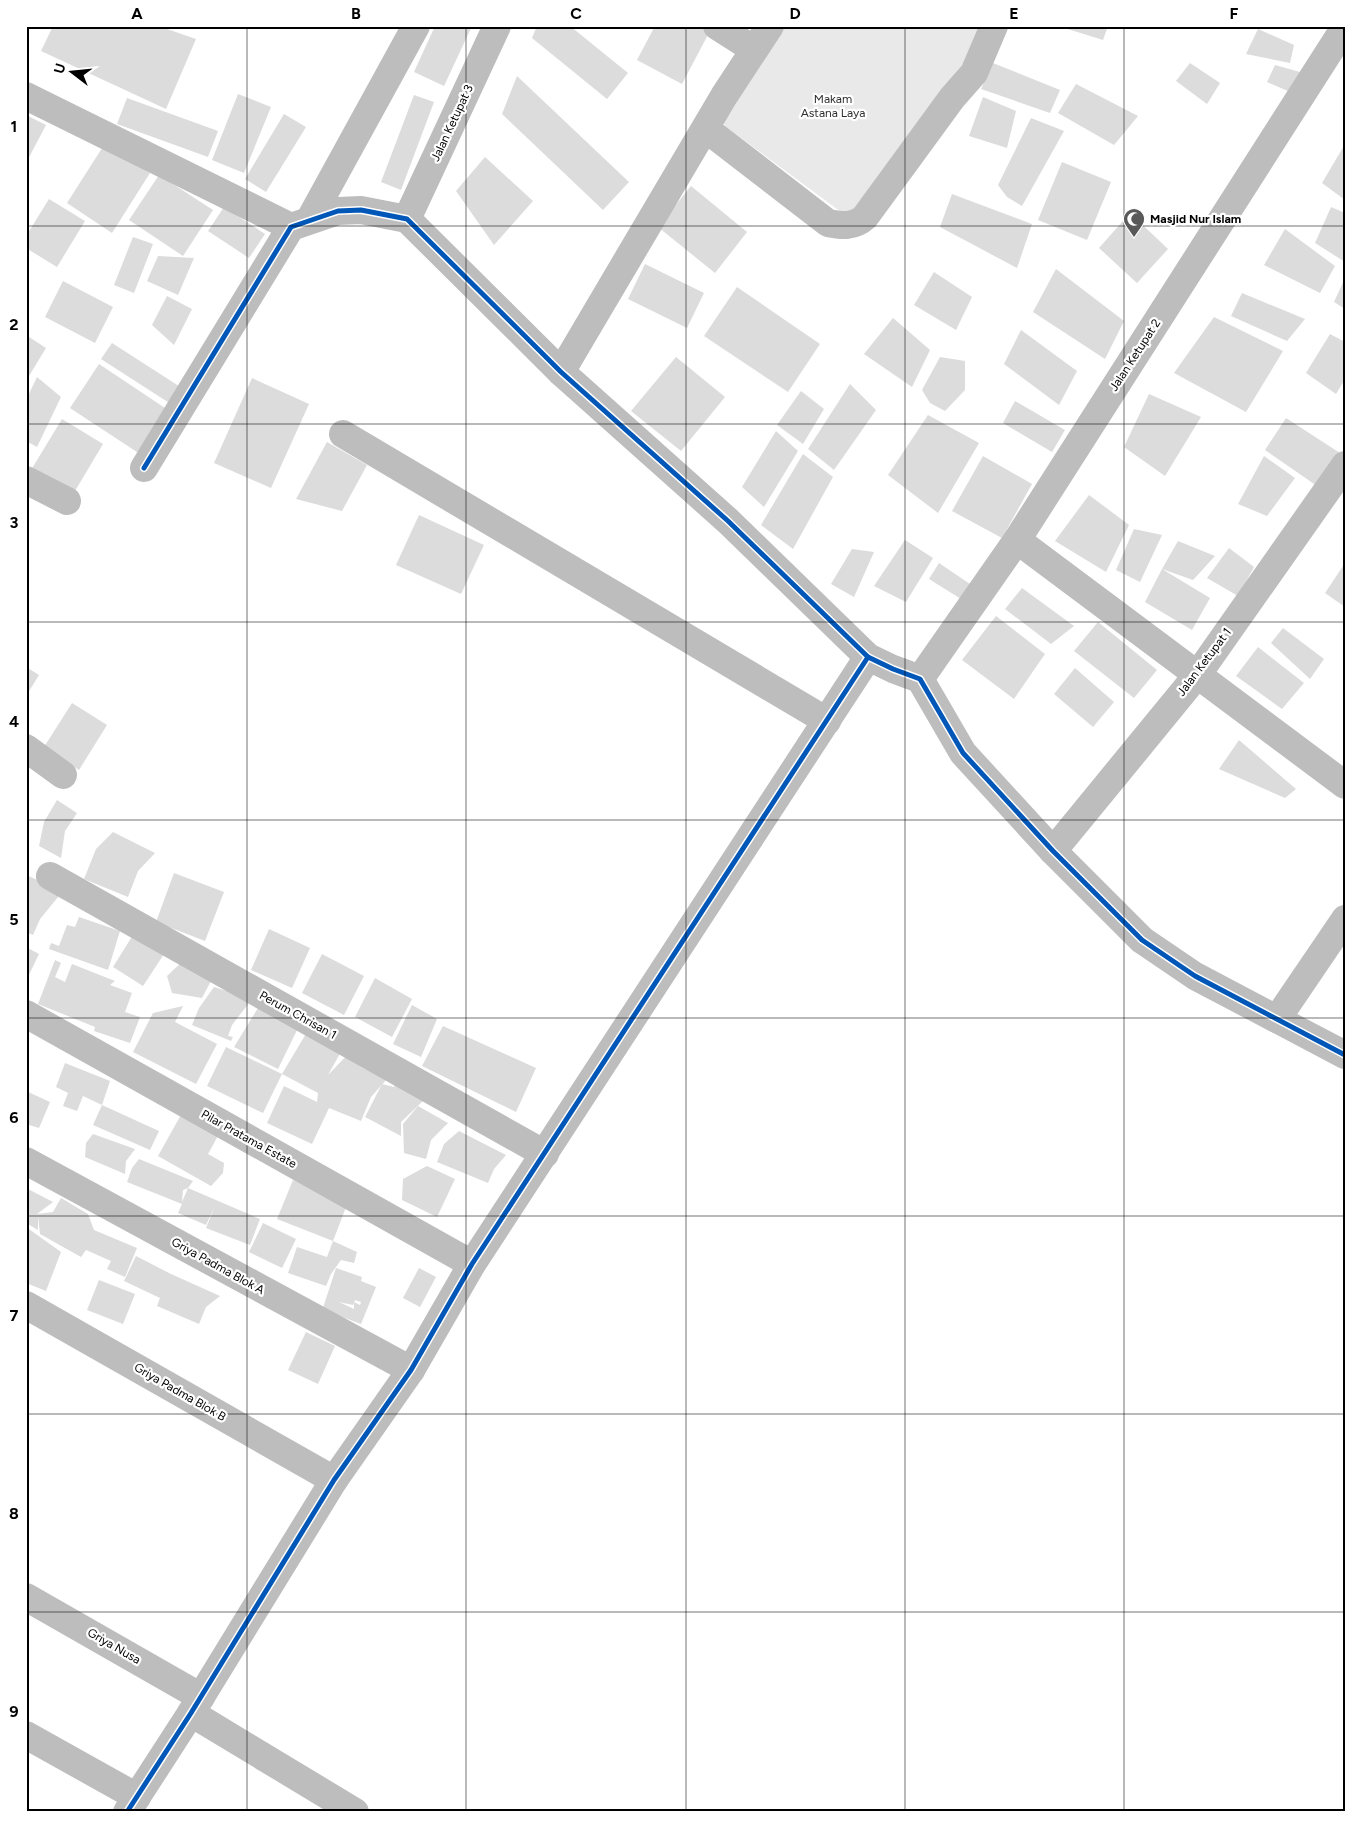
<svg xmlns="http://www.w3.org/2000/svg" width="1371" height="1838" viewBox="0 0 1371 1838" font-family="Figtree,sans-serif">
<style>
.green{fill:#e9e9e9}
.building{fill:#dcdcdc;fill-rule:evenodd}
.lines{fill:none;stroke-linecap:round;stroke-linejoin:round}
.minor{stroke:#bdbdbd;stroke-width:28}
.cycleway-casing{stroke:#fff;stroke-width:8}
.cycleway{stroke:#0057b8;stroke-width:5}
.grid{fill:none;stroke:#000;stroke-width:1;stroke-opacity:0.55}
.labels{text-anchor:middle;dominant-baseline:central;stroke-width:4.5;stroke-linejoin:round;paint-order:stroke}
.park-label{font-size:12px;fill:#2e2e2e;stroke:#fff}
.street-label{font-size:12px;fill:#000;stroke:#fff}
.poi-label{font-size:12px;font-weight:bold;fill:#000;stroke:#fff;text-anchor:start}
.neatline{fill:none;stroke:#000;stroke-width:2}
.grid-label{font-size:16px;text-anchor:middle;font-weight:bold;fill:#000}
</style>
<rect width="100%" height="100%" fill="#fff"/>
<path class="green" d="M781,26h203l-19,37 -104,143 -16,9 -119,-88 -6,-9z"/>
<g class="building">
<path d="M53,26h115l-1,3 29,10 -30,70 -125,-58z"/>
<path d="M435,26h37l-28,60 -30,-14z"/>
<path d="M537,26h33l58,47 -21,26 -75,-61z"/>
<path d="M655,26h40l16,3 -29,55 -45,-24z"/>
<path d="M1058,26h50l-5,14z"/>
<path d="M1258,29l36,16 -4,18 -44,-9z"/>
<path d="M993,63l67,27 -10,23 -69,-24z"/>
<path d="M1190,63l30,20 -13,21 -31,-23z"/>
<path d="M1275,65l25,7 -10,20 -23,-10z"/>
<path d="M517,76l112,106 -26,28 -101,-96z"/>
<path d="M1076,84l62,32 -24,29 -56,-32z"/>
<path d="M238,94l33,13 -27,66 -32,-13z"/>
<path d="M414,95l20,7 -33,88 -20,-8z"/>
<path d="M983,97l33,14 -9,37 -38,-12z"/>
<path d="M127,98l91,33 -10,26 -91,-33z"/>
<path d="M284,114l22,13 -40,65 -21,-13z"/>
<path d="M26,115l20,10 -20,38z"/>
<path d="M1031,118l33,13 -42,75 -15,-9 -9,-12z"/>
<path d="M1345,144v56l-23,-17z"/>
<path d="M104,145l46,28 -38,60 -45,-30z"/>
<path d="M485,157l48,44 -39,44 -38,-54z"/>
<path d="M1062,162l49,20 -24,58 -49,-20z"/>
<path d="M159,175l54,35 -30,46 -54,-36z"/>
<path d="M691,186l56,46 -32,41 -57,-46z"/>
<path d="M952,194l80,30 -15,44 -77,-41z"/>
<path d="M49,199l36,22 -28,46 -31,-19v-12z"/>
<path d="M224,207l41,27 -16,24 -41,-27z"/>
<path d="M1331,207l14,6v49l-30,-19z"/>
<path d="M1130,213l38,36 -31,34 -38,-35z"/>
<path d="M1285,229l50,37 -15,27 -56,-28z"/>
<path d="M133,237l20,7 -19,49 -20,-8z"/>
<path d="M158,256l36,2 -16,37 -31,-14z"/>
<path d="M645,264l59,29 -17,35 -59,-29z"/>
<path d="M1056,269l68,52 -19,38 -72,-47z"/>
<path d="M934,272l38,25 -16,33 -42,-25z"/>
<path d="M1345,278v31l-11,-7z"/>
<path d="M63,281l50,26 -18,36 -50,-26z"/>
<path d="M737,287l83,57 -32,48 -84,-56z"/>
<path d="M1242,293l63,26 -18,22 -56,-25z"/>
<path d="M167,296l25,13 -18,36 -22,-20z"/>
<path d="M1214,317l69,34 -37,61 -72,-39z"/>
<path d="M893,318l37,32 -18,37 -48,-33z"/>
<path d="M1021,330l56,41 -18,34 -55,-41z"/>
<path d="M1330,334l15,8v37l-9,15 -30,-21z"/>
<path d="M26,335l20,13 -20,33z"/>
<path d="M112,343l73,47 -11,16 -73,-47z"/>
<path d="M676,357l49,40 -44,54 -50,-40z"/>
<path d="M940,357l25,4v29l-20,21 -15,-8 -8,-13z"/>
<path d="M99,364l72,48 -28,44 -73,-48z"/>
<path d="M37,377l24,20 -24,50 -11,-6v-41z"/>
<path d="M252,378l57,26 -38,84 -57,-25z"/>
<path d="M850,384l26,26 -42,60 -26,-21z"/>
<path d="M801,391l23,18 -21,35 -26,-19z"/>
<path d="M1149,394l52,23 -36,59 -41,-29z"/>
<path d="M1015,401l50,29 -13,22 -49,-29z"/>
<path d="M928,415l51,28 -41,70 -50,-38z"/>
<path d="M1286,418l54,35 -23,33 -52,-36z"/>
<path d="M62,419l41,25 -31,52 -41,-26z"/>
<path d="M776,431l22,20 -34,56 -22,-20z"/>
<path d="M327,442l40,23 -25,46 -46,-12z"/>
<path d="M803,454l30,23 -40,72 -32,-24z"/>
<path d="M983,456l49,28 -30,54 -50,-27z"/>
<path d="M1264,456l31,22 -28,38 -29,-12z"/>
<path d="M1089,495l40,30 -23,47 -51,-31z"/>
<path d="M419,515l65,30 -23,49 -65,-29z"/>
<path d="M1134,529l28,6 -22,47 -24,-12z"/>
<path d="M905,540l28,18 -27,44 -32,-16z"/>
<path d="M1178,541l37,15 -22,24 -31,-11 48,29 -18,32 -47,-28 17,-33z"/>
<path d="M1229,548l25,19 -16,29 -31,-18z"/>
<path d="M852,549l22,3 -20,45 -23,-13z"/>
<path d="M939,563l31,21 -9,15 -32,-20z"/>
<path d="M1345,563v44l-20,-14z"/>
<path d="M1022,588l52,38 -23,18 -46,-35z"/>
<path d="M996,616l49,38 -31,45 -52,-39z"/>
<path d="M1098,622l59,48 -23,28 -60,-47z"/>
<path d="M1283,628l41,31 -14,20 -39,-36z"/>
<path d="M1258,647l46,36 -22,26 -46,-33z"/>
<path d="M26,667l13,8 -13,21z"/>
<path d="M1075,668l39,34 -21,25 -39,-33z"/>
<path d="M72,703l35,22 -28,45 -35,-23z"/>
<path d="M1239,740l57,49 -11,9 -66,-29z"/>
<path d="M57,800l20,13 -12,18 -4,27 -22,-12 5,-24z"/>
<path d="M113,832l42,21 -17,18 -10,26 -44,-18 12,-30z"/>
<path d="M174,873l50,19 -19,49 -49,-19z"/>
<path d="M26,875l37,16 -23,28 -7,16 -7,-3z"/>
<path d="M79,917l41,14 -12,39 -59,-21 2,-6 8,3 8,-21 8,2z"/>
<path d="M269,929l41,19 -18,40 -41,-18z"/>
<path d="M133,935l31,19 -21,32 -30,-19z"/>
<path d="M26,947l13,7 -13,27z"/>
<path d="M322,954l42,22 -20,39 -42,-22z"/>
<path d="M55,960l6,3 -6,14 10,5 7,-18 43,17 -5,4 22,8 -7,19 15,5 -10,26 -36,-12 1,-4 -57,-23z"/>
<path d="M184,960l29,17 -11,21 -30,-5 -5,-17z"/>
<path d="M375,978l37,21 -20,38 -37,-20z"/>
<path d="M214,987l38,12 -20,26 -4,11 5,1 -2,4 -39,-16 7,-17z"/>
<path d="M261,1003l38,23 -21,43 -44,-22z"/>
<path d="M412,1005l25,14 -16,38 -28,-13z"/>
<path d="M183,1006l-8,16 42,22 -21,40 -63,-32 20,-39z"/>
<path d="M443,1026l93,42 -20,44 -94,-46z"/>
<path d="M307,1032l35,18 -14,25 24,-25 14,7 -5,10 26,12 -16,18 -10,24 -32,-13 -17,36 -45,-21 17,-37 33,16 1,-9 -36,-19 -19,39 -56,-27 19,-39 56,27z"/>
<path d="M65,1063l45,18 -8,24 57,26 -9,19 -57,-25 9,-20 -19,-9 -6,15 -14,-5 5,-13 -12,-6z"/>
<path d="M396,1083l29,16 -24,23v14l-36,-19 17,-33 12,3z"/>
<path d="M26,1091l24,11 -11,26 -13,-4z"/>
<path d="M418,1106l30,17 -17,17 -5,19 -22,-6 -1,-29z"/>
<path d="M182,1113l37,21 -11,20 16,9 -1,10 -12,13 -53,-30z"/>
<path d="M459,1131l47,24 -12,14 -6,14 -51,-21 7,-18z"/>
<path d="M93,1134l42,15 -9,12 -1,13 -40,-17 1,-14z"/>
<path d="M139,1159l54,22 -5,7 -5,2 -1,12 6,-14 72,31 -10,26 -44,-17 9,-22 -9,19 -28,-12 4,-9 -55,-22 5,-14z"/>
<path d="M427,1166l28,13 -18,38 -35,-17 1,-21z"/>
<path d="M293,1180l55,22 -15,39 -56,-22z"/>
<path d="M26,1188l27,14 -16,12 16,-2 8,-14 27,16 6,16 43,18 -12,29 -18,-8 4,-8 -25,-11 -5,7 -41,-23 -2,-18v14l-12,-7z"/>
<path d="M263,1223l33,16 -14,29 -33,-16z"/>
<path d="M26,1227l35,25 -15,39 -20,-8z"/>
<path d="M333,1241l24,11 -3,11 -13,-3 -10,14 -5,12 -38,-13 9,-26 30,10z"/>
<path d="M136,1256l35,18 49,22 -14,11 -7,17 -42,-18 3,-8 -36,-17z"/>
<path d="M336,1268l26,9 -1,4 15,6 -15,37 -27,-10h-13zM355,1300l6,2 -1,3 -6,-3v7l-15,-7 14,3z"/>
<path d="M419,1268l17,9 -16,30 -17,-9z"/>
<path d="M99,1280l36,14 -12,30 -36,-14z"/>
<path d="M306,1332l29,14 -17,38 -30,-14z"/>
</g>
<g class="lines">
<g class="minor">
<path d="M717,26l36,23"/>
<path d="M26,96l265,131"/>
<path d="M706,129l122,94c14,3 26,4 37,-6l87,-119 22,-25 20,-47"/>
<path d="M310,219l106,-193"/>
<path d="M407,219l90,-193"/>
<path d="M561,372l163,-276 46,-70"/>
<path d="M343,434l484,287"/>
<path d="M144,468l147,-241 47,-16 23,-1 46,9 154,153 167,149 140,136 25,12 27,10 43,74 90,98 89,89 53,36 150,79"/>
<path d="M26,480l41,21"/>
<path d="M1017,540l328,245"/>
<path d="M920,679l97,-139 328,-513"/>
<path d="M26,748l37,27"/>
<path d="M1053,851l145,-177 147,-209"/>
<path d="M50,876l495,278"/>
<path d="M26,1014l446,250"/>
<path d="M1277,1019l68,-100"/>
<path d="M26,1161l385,209"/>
<path d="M26,1305l308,175"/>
<path d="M26,1597l175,100"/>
<path d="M191,1713l164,99"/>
<path d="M26,1735l111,62"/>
<path d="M127,1812l64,-99 143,-233 77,-110 61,-106 396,-607"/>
</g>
<g class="cycleway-casing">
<g id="cycleway">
<path d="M144,468l147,-241 47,-16 23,-1 46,9 154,153 167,149 140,136 25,12 27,10 43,74 90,98 89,89 53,36 150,79"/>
<path d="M127,1812l64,-99 143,-233 77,-110 61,-106 396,-607"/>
</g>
</g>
<use href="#cycleway" class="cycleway"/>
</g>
<path class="grid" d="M247,26v1786M466,26v1786M686,26v1786M905,26v1786M1124,26v1786M26,226h1319M26,424h1319M26,622h1319M26,820h1319M26,1018h1319M26,1216h1319M26,1414h1319M26,1612h1319"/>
<defs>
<g id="mosque-pin" transform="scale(1.125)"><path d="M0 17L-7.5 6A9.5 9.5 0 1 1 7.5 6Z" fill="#595959" stroke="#fff"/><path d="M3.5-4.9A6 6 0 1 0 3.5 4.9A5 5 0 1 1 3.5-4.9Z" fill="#fff"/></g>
</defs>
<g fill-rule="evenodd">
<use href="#mosque-pin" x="1134" y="219"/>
</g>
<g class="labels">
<g class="park-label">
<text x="833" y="99">Makam<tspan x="833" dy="14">Astana Laya</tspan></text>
</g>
<g class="street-label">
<text transform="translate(452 123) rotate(-65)">Jalan Ketupat 3</text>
<text transform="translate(1135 355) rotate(-57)">Jalan Ketupat 2</text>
<text transform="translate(1204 662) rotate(-53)">Jalan Ketupat 1</text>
<text transform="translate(298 1015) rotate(29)">Perum Chrisan 1</text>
<text transform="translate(249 1139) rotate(29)">Pilar Pratama Estate</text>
<text transform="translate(218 1266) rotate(29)">Griya Padma Blok A</text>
<text transform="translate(180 1392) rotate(30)">Griya Padma Blok B</text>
<text transform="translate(114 1646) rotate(30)">Griya Nusa</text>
</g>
<g class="poi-label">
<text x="1150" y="219">Masjid Nur Islam</text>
</g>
</g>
<rect width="1371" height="1838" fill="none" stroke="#ffffff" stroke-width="55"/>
<g transform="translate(72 72) rotate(286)" stroke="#ffffff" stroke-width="4" paint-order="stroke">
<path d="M0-4L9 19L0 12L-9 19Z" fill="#000000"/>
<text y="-8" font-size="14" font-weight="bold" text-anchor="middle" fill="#000000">U</text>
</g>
<rect x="28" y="28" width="1316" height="1782" class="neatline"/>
<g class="grid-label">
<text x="137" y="19">A</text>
<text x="356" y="19">B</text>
<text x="576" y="19">C</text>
<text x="795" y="19">D</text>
<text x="1014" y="19">E</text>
<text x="1234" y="19">F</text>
<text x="14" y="132">1</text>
<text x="14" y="330">2</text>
<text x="14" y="528">3</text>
<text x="14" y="727">4</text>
<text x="14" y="925">5</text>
<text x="14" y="1123">6</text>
<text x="14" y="1321">7</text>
<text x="14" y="1519">8</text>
<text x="14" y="1717">9</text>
</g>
</svg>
